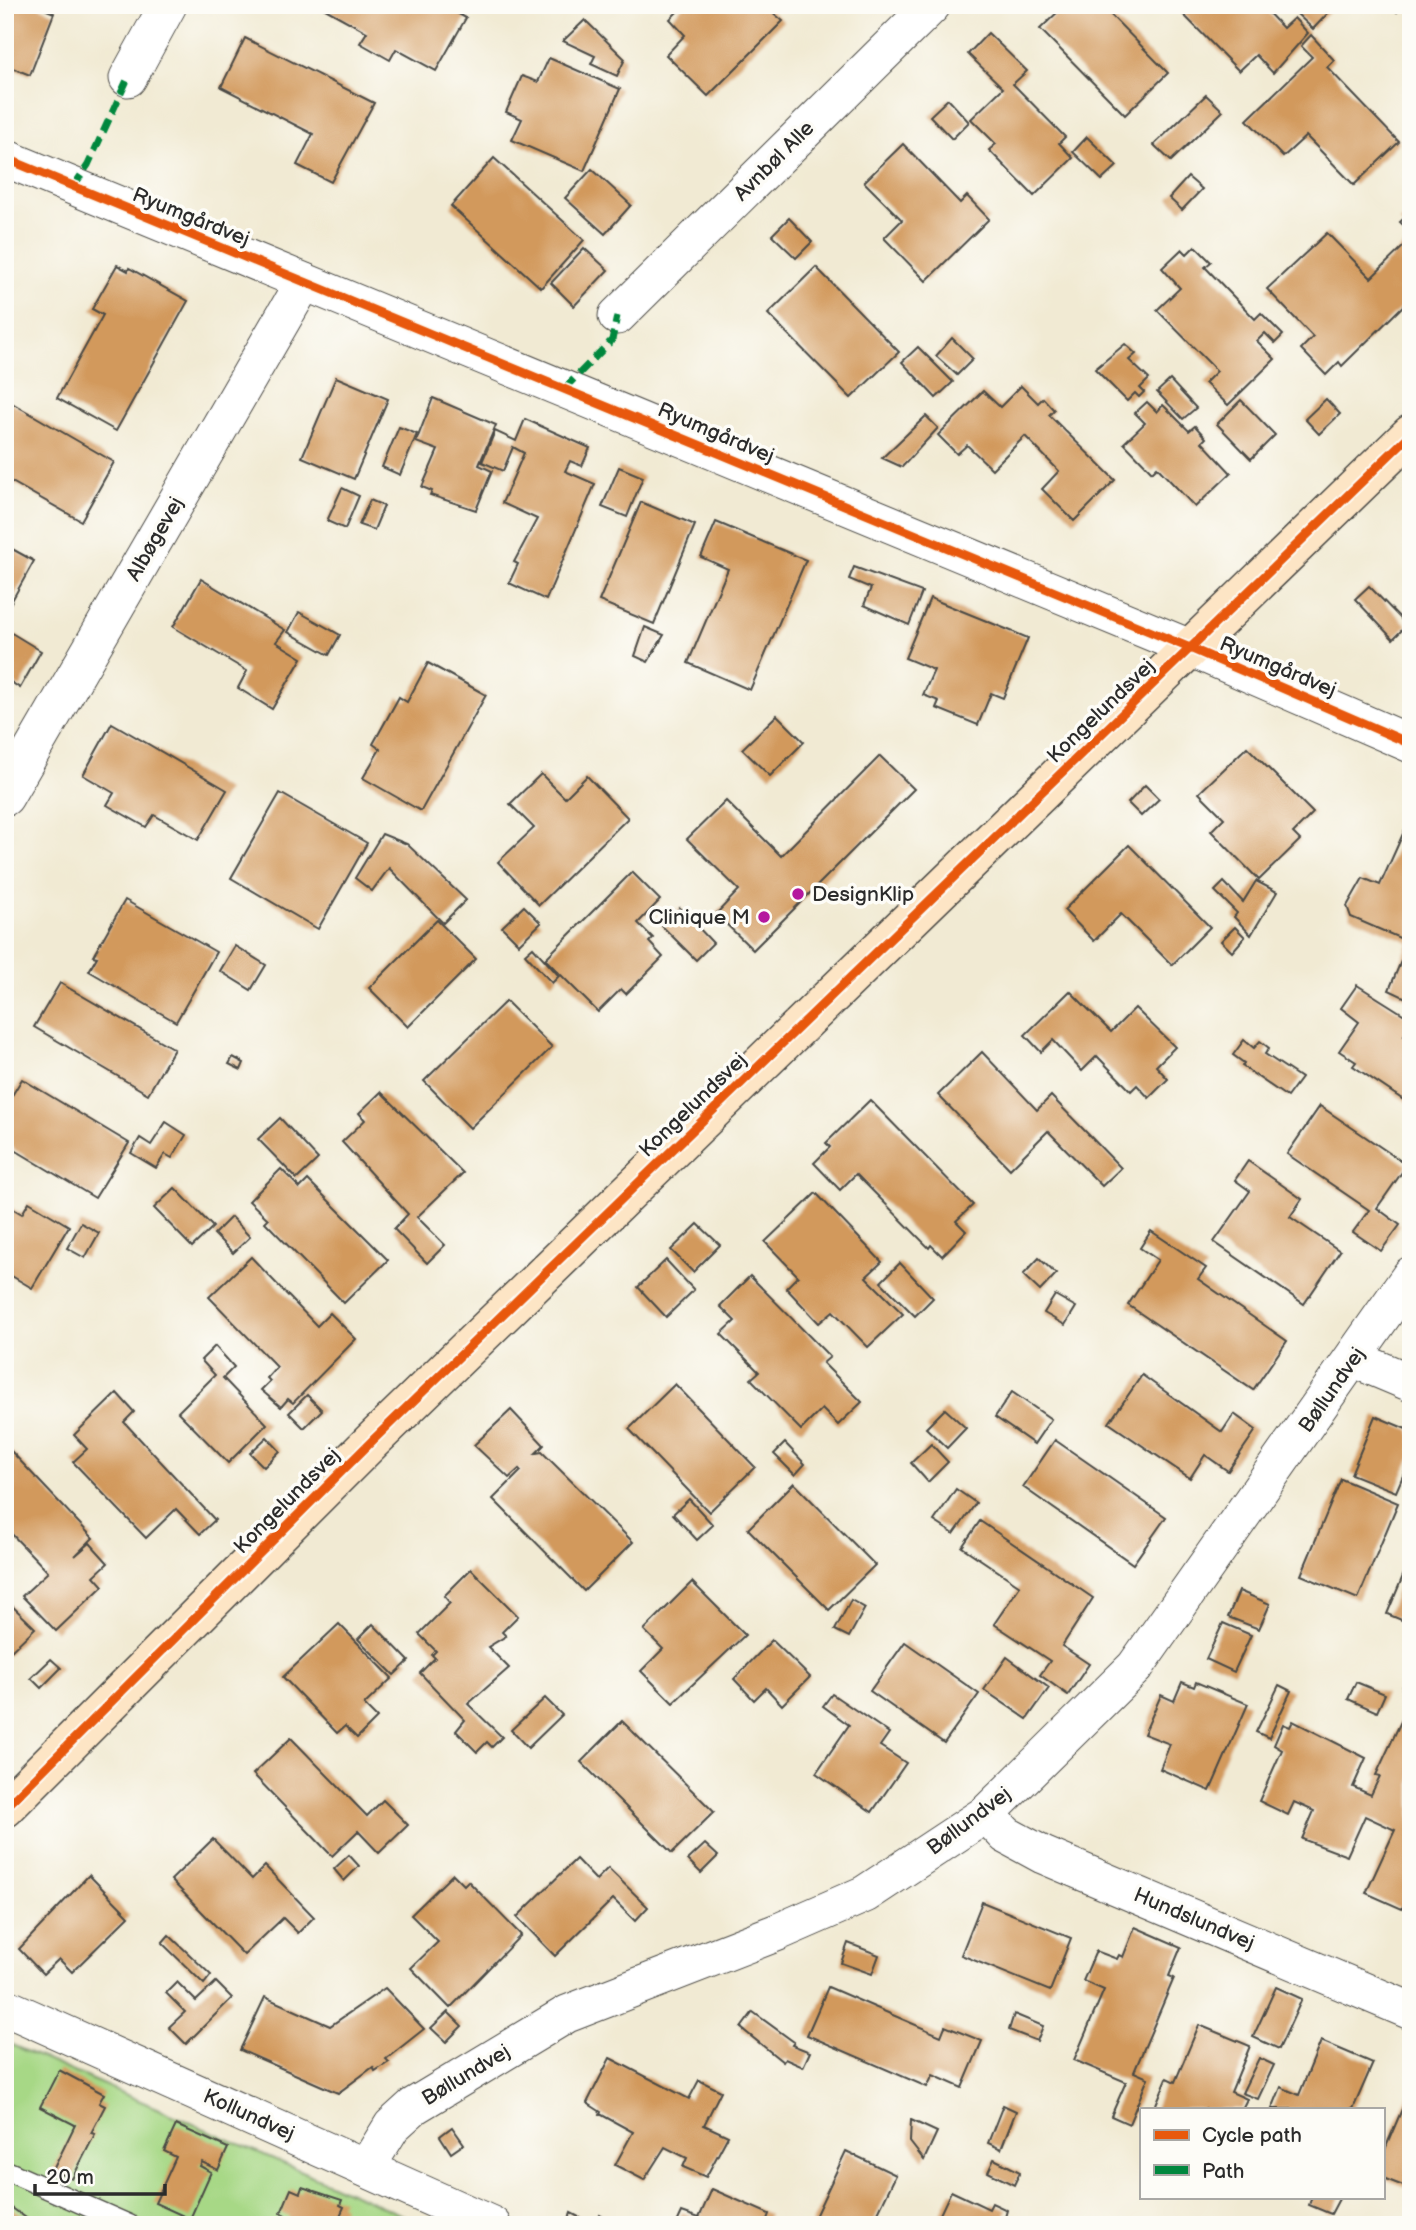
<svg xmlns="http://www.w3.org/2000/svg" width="1416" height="2230" viewBox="0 0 1416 2230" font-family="'Balsamiq Sans',sans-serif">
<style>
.green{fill:#a7d886;stroke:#698258;stroke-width:2}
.building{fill:#d2995c}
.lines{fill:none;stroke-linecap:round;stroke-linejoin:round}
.lane-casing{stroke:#494844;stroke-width:22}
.street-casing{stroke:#494844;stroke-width:39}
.secondary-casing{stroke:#494844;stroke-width:41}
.lane{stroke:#fff;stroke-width:19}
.street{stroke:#fff;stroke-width:37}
.secondary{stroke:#fde5c5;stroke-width:38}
.quiet{stroke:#00873e;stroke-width:7;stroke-dasharray:14 7;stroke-linecap:butt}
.cycleway-casing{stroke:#fdfcf7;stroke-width:13}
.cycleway{stroke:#e8590c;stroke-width:9}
.poi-dot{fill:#b5179e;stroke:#fdfcf7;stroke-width:2.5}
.labels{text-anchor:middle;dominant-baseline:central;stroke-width:7;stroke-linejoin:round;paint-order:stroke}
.street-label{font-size:21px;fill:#2b2b2b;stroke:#fdfcf7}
.poi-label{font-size:21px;fill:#2b2b2b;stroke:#fdfcf7;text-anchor:start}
</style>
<rect width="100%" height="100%" fill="#fdfcf7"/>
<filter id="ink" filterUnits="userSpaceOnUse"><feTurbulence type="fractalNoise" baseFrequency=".0143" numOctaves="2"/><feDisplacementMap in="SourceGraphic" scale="14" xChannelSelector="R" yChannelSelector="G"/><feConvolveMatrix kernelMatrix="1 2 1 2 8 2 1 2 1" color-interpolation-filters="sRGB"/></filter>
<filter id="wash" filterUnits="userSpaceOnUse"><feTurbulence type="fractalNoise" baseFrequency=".00686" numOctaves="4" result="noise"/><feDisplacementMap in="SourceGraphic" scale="28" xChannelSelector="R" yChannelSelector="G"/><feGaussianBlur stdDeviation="1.57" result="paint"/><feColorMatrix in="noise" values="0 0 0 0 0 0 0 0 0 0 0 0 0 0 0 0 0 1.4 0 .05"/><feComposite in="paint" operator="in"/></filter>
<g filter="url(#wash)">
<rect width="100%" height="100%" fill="#f1ead3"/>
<path class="green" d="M5,2042l420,183h-420z"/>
<g id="blocks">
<g class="building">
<path d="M5,5h30l19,8 -24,62 -25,-10z"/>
<path d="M318,5h124l24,13 -30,53 -40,-22 -6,11 -30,-17 7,-11z"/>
<path d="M684,5h93l-6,6 12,10 -75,75 -42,-41 19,-20 -15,-16z"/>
<path d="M1065,5h36l67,68 -43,42 -85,-86z"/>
<path d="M1174,5h87l22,23 11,-10 14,15 -35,40 -17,-18 -17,16z"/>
<path d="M1304,5h24l4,4 -19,20 -17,-16z"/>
<path d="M1389,5h14l-6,7z"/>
<path d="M585,20l40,39 -8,17 -26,-12 4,-8 -32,-15z"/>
<path d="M988,33l39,38 -14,13 52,53 -6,6 14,15 -39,38 -45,-46 7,-6 -25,-25 32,-31 -35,-34z"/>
<path d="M1311,35l23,25 -7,7 72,75 -45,43 -48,-49 -23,21 -36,-37 65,-63 -11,-11z"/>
<path d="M245,38l129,65 -43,79 -34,-17 16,-31 -92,-47z"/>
<path d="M549,58l71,31 -36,82 -72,-31 10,-21 -16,-7 16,-36 16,6z"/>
<path d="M1206,95l17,16 -52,50 -17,-16z"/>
<path d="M948,99l21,23 -17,17 -22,-23z"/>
<path d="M1087,137l30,29 -15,14 -29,-28z"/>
<path d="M903,144l57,59 7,-7 22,23 -63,62 -42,-43 18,-18 -38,-38z"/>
<path d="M494,158l90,82 -43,48 -90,-82z"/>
<path d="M592,169l39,36 -26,29 -40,-36z"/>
<path d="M1188,177l14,12 -20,21 -13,-12z"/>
<path d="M1411,212v20l-11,-10z"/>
<path d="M789,218l23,24 -16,16 -24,-23z"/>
<path d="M1327,233l44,45 40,-39v59l-69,68 -3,-4 -13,13 -25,-26 12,-12 -46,-48z"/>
<path d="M1195,246l16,16 -6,5 50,52 6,-6 22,22 -8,8 -10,-10 -8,8 18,18 -47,46 -23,-22 12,-12 -60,-61 23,-22 -18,-20 20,-19 5,5z"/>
<path d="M584,248l24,22 -34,36 -23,-23z"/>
<path d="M117,265l11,6 1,-3 59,33 -72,130 -59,-33 46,-83 -11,-6z"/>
<path d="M816,267l83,85 -48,46 -83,-84z"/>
<path d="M952,338l21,21 -16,16 -21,-19z"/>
<path d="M1125,344l11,10 -7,6 20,19 -9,9 4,4 -5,5 -4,-4 -8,8 -32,-32z"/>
<path d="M918,347l35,35 -17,16 -34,-36z"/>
<path d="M336,377l52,22 -34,80 -52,-22z"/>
<path d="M1170,380l26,28 -13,11 -26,-27z"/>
<path d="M1021,386l17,17 5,-5 11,12 -5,5 66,65 -41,41 -32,-32 17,-18 -34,-35 -33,33 -25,-24 -10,9 -19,-19 45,-44 17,16z"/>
<path d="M433,398l63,27 -17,40 13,6 -16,39 -46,-15 2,-4 -10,-4 16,-37 -22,-8z"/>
<path d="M5,399l109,63 -33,59 -76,-43z"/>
<path d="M1326,399l14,15 -21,20 -14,-15z"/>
<path d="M1241,400l34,35 -24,24 -34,-35z"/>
<path d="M1147,402l10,10 6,-7 26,26 6,-5 11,12 -4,4 29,31 -36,34 -38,-40 -5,5 -28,-29 21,-20 -10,-10z"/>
<path d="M926,416l12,12 -36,39 -20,-9z"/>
<path d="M525,419l65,29 -8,18 -12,-5 -5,10 30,13 -49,116 -37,-17 9,-19 -4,-2 23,-43 -35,-16 22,-50 -11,-6 -10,24 -21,-9 13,-31 21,10z"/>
<path d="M399,427l18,7 -17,41 -18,-8z"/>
<path d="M619,467l24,10 -16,40 -25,-10z"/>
<path d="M342,488l17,8 -14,33 -18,-8z"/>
<path d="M370,500l14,6 -10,24 -15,-5z"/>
<path d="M641,502l54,23 -41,99 -55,-23z"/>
<path d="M716,522l90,38 -56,130 -62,-27 40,-94 -27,-12z"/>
<path d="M5,545l29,16 -29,52z"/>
<path d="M854,567l68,25 -13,33 -45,-20 7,-17 -22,-9z"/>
<path d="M201,579l84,51 -9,12 26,16 -30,51 -34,-21 9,-17 -74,-44z"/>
<path d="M1369,586l38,39 -14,14 -38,-40z"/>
<path d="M930,598l98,40 -25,60 -12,-5 -13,32 -42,-17 3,-7 -16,-6 11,-25 -29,-12z"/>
<path d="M299,612l41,23 -11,20 -41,-23z"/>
<path d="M645,627l19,8 -16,27 -13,-6z"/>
<path d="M5,629l36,22 -21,37 -15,-10z"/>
<path d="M428,663l58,32 -65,116 -58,-33 17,-29 -7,-5 26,-47 8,5z"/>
<path d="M777,715l27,27 -34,34 -28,-27z"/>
<path d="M112,723l115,67 -29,50 -44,-25 -8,12 -39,-22 7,-12 -31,-18z"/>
<path d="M1247,747l66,66 -20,20 7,7 -41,40 -48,-49 13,-13 -25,-25z"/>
<path d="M880,756l34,33 -161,161 -37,-36 23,-24 -52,-51 39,-38 55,55z"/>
<path d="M541,774l24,24 22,-22 41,42 -89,87 -41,-43 36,-34 -24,-24z"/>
<path d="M1145,785l14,14 -18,17 -13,-13z"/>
<path d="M280,793l87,50 -49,86 -87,-51z"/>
<path d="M1411,816v177l-3,6 -19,-9 20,-48 -58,-25 -4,-11 16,-28 17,7z"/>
<path d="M382,834l25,10 59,56 -23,23 -54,-55 -17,23 -17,-13z"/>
<path d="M1129,845l81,82 -38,38 -51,-51 -27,27 -30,-31z"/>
<path d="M632,872l28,28 -22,23 15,15 -4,4 14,15 -37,37 -5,-5 -23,23 -53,-53z"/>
<path d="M1256,881l21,11 -26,43 -17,-18 3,-4 -22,-22 9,-9 19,20z"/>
<path d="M125,900l91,52 -40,70 -87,-51 8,-14 -4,-1z"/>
<path d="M524,906l17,17 -22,21 -17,-17z"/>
<path d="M680,908l33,35 -17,17 -34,-34z"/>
<path d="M437,920l39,39 -68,68 -39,-39z"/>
<path d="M1235,927l10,10 -13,15 -11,-11z"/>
<path d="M235,946l31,19 -15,25 -31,-19z"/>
<path d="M533,947l26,29 -7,7 -27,-29z"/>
<path d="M60,983l114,66 -26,45 -114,-67z"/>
<path d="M1357,985l54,34v7l-7,9 7,5v65l-58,-39 3,-4 -17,-11 20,-29 -18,-14z"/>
<path d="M1070,991l41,41 24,-24 40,39 -19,19 12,13 -19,19 -12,-13 -6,6 -34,-35 -15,15 -29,-31 -12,12 -16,-17z"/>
<path d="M506,1001l46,46 -82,81 -46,-47z"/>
<path d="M1244,1040l10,8 6,-7 9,7 -4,6 36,24 -14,19 -45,-31 2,-3 -11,-8z"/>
<path d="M982,1052l55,58 14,-14 70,72 -19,18 -54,-55 -38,38 -72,-74z"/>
<path d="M233,1057l11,6 -3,7 -12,-6z"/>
<path d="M22,1079l107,64 -34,55 -90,-54v-37z"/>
<path d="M381,1092l82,81 -46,44 28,28 -18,18 -33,-34 14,-15 -66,-72 23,-22 -6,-7z"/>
<path d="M870,1100l103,105 -17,16 10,10 -24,25 -11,-11 -2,3 -73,-74 -16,16 -26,-27 16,-16 -4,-4z"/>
<path d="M1320,1106l87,59 -30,43 23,17 -19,26 -28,-19 16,-22 -82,-56z"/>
<path d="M280,1118l38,41 -21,20 -39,-40z"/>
<path d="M166,1122l20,13 -14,23 -7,-4 -9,14 -25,-15 9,-15 11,7z"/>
<path d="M1248,1161l54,38 -12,18 50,34 -36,53 -90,-62 36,-51 -15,-11z"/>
<path d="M281,1169l19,19 8,-8 80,80 -44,43 -79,-81 3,-3 -19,-18z"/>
<path d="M175,1188l38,39 -21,20 -38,-39z"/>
<path d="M816,1193l66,69 -16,15 37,37 -35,33 -35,-36 -14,12 -33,-35 12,-12 -33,-34z"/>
<path d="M29,1202l40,24 -37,62 -27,-16v-68l17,10z"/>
<path d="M231,1217l19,20 -17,16 -19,-19z"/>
<path d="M81,1223l18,10 -14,25 -18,-10z"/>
<path d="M698,1224l22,21 -27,27 -22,-22z"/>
<path d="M1151,1231l55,37 -8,11 89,62 -34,49 -125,-85 30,-45 -18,-12z"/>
<path d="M251,1257l66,69 13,-13 26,26 -63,64 -5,-4 -7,8 -20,-17 9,-9 -3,-3 10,-11 -68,-70z"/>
<path d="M1039,1258l17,16 -16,17 -17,-16z"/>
<path d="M666,1260l28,30 -28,27 -28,-30z"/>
<path d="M900,1263l33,35 -18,18 -34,-34z"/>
<path d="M750,1276l80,81 -7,6 39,39 -24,23 -16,-16 -21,21 -50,-51 8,-7 -38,-38 14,-13 -15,-15z"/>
<path d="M1055,1295l21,12 -11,18 -21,-12z"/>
<path d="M215,1346l19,21 -11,11 44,46 -39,39 -50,-51 37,-37 -14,-15z"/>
<path d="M1142,1375l80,57 12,-18 22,16 -28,41 -23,-16 -15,23 -81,-55z"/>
<path d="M675,1384l80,83 -46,45 -80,-83z"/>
<path d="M1012,1392l39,27 -17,25 -39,-27z"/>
<path d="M117,1393l17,19 -10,10 91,98 -15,14 -24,-25 -30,29 -73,-76 14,-13 -13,-14z"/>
<path d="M307,1395l15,15 -18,18 -15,-15z"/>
<path d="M945,1409l21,19 -19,20 -21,-20z"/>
<path d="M511,1410l33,35 -8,8 6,-1 91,90 -49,49 -91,-92 28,-28 -2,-2 -10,9 -35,-33z"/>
<path d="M1375,1416l36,15v26l-15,35 -45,-18z"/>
<path d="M267,1437l13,14 -16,16 -14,-14z"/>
<path d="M1055,1440l111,77 -33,47 -110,-77z"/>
<path d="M785,1443l20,21 -10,11 -21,-21z"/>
<path d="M931,1444l17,18 -20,20 -17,-19z"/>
<path d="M10,1450l83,88 -18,18 15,-13 18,20 -14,13 9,10 -47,45 -34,-35 26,-24 -43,-45v-72z"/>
<path d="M1341,1479l57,24 -40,96 -57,-24z"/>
<path d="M794,1483l81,82 -46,45 -81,-81z"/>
<path d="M956,1489l20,14 -22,31 -20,-13z"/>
<path d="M689,1499l24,26 -16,15 -24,-26z"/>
<path d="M980,1521l113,77 -31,48 27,18 -21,31 -28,-20 10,-14 -56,-37 26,-38 -58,-39z"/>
<path d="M1411,1557v67l-24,-10z"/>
<path d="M471,1569l47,47 -16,16 4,4 -18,11 21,21 -41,36 34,33 -10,10 -5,-5 -10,10 -21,-21 9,-11 -45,-47 15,-15 -3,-3 4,-4 -17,-17 31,-31 -6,-7z"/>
<path d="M692,1582l53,53 -72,68 -32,-32 22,-22 -19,-19z"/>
<path d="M1239,1591l31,13 -11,25 -31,-12z"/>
<path d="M5,1599l30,29 -30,29z"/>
<path d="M851,1600l14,8 -16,29 -14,-7z"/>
<path d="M1223,1623l28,12 -17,37 -28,-13z"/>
<path d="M339,1624l53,54 -28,27 13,13 -20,20 -12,-12 -8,7 -54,-56z"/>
<path d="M373,1624l36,37 -15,14 -36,-36z"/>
<path d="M772,1640l38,37 -28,28 -16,-17 -12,12 -20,-21z"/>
<path d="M905,1642l74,52 -35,49 -74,-52z"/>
<path d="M1007,1657l42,31 -22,31 -43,-29z"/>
<path d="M51,1659l10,9 -20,20 -10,-10z"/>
<path d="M1411,1670v22l-9,-4z"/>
<path d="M1182,1682l12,5 2,-5 52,22 -38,87 -50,-22 10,-25 -26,-10 17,-39 13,6z"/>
<path d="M1356,1682l29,12 -8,18 -29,-13z"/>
<path d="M1279,1685l12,6 -22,47 -13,-6z"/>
<path d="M832,1694l57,39 -9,13 26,17 -34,49 -56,-39 33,-48 -26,-19z"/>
<path d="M545,1698l17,17 -34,33 -17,-18z"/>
<path d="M1403,1717l8,4v169l-9,19 -36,-16 29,-63 -30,-14 -18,40 -45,-17 12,-28 -20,-9 -6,13 -29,-14 23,-51 -8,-5 9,-21 7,3 3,-6 73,37 -13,29 18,8 9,-19 -4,-1z"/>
<path d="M622,1721l92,91 -42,41 -91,-91z"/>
<path d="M291,1738l76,78 16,-16 25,25 -29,28 -21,-22 -26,25 -79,-82z"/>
<path d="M213,1839l39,40 13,-13 49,51 -16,16 -15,-15 -39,37 -73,-75z"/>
<path d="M705,1844l13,12 -17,17 -13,-13z"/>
<path d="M349,1855l10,11 -15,15 -10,-12z"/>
<path d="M576,1859l20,21 12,-12 40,39 -13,14 -22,-22 -58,57 -38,-39z"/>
<path d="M453,1874l11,11 4,-4 53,54 -71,73 -39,-40 27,-26 -27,-27z"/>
<path d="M89,1875l40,41 -57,56 -13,-13 -16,15 -24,-25z"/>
<path d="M982,1902l89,36 -21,53 -89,-36z"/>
<path d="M1135,1927l46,20 -12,29 5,2 -40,94 14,6 -19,46 -18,-8 15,-34 -52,-22 30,-70 -21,-9 13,-30 21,8 2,-4 4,2z"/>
<path d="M169,1935l42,40 -7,9 -42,-41z"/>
<path d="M848,1943l31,12 -7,19 -31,-11z"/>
<path d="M177,1982l19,19 20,-19 16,16 -46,46 -17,-17 16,-15 -19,-19z"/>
<path d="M828,1987l113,49 4,-10 37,15 -20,47 -29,-13 -6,12 -120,-52z"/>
<path d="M1276,1987l26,12 -23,50 -26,-12z"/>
<path d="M385,1988l39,41 -38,30 3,3 -14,9 -2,-4 -35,26 -98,-43 25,-53 65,29z"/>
<path d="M448,2012l14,14 -16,16 -15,-14z"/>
<path d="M753,2012l41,30 -2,3 18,7 -7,15 -18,-8 -2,3 -42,-34z"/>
<path d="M1014,2014l29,12 -6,15 -28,-11z"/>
<path d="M1199,2025l51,21 -19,46 16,7 -5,10h-88l13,-31 8,4z"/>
<path d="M1321,2041l52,22 -20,46h-81l9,-22 18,8z"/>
<path d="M610,2058l79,41 10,-19 22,11 -17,34 24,11 -22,41 -23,-10 4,-9 -22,-11 -21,33 -29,-15 18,-33 -33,-18 1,-2 -14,-9z"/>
<path d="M1259,2058l15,7 -16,34 -16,-6z"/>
<path d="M59,2070l45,24 -5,9 6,3 -14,27 4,1 -23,45 -19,-9 22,-45 -35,-18z"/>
<path d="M1411,2088v101l-28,-11v-24z"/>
<path d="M1003,2105l13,6 -15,38 -13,-6z"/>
<path d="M911,2120l26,12 -13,28 -14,-18z"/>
<path d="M176,2125l52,23 -10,22 -16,-8 -2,4 11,6 -21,47 -35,-16 21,-46 -12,-6z"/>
<path d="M452,2127l12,17 -13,9 -11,-17z"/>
<path d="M846,2151l50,24 -24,50h-61z"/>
<path d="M994,2159l26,13 -6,13 -26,-13z"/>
<path d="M302,2187l40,13 -2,5 4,2 -8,18h-45l-4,-3 2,-5 -8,-4 10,-24 9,4z"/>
<path d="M712,2189l57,25 -4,11h-89l6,-13 17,6z"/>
<path d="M951,2191l38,18 3,-6 15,7 -4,15h-68z"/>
<path d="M1312,2197h28l-9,17 -22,-9z"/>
<path d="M5,2203l31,22h-31z"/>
<path d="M571,2213l23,12h-27z"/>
<path d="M600,2215l16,10h-21z"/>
</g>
</g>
</g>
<g filter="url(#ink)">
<use href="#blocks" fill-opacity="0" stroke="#494844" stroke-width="2"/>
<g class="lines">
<g class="lane-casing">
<path id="lane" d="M5,2170l125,55"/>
</g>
<g class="street-casing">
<g id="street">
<path d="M128,78l40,-73"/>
<path d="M5,158l1185,490 221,96"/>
<path d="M617,316l315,-311"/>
<path d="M5,797l299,-515"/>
<path d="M1354,1359l57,24"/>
<path d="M986,1814l20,21 37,20 368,156"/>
<path d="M5,2007l487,218"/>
<path d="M366,2168l26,-42 22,-20 153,-92 211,-82 87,-38 121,-80 149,-147 276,-392"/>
</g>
</g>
<g class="secondary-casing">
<path id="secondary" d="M5,1808l367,-367 1039,-1007"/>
</g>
<use href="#lane" class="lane"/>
<use href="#street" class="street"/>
<use href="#secondary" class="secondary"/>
<g class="quiet">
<path d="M73,187l15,-22 40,-87"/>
<path d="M564,389l48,-49 5,-24"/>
</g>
<g class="cycleway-casing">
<g id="cycleway">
<path d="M5,158l1185,490 221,96"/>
<path d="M5,1808l367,-367 1039,-1007"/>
</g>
</g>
<use href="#cycleway" class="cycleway"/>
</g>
</g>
<g class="poi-dot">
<circle cx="798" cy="894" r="7"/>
<circle cx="764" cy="917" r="7"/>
</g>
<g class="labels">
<g class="street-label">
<text transform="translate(774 161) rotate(-45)">Avnbøl Alle</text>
<text transform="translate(191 217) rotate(22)">Ryumgårdvej</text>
<text transform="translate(716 433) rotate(23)">Ryumgårdvej</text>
<text transform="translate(155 539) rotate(-60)">Albøgevej</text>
<text transform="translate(1278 667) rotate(23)">Ryumgårdvej</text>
<text transform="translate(1101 711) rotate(-44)">Kongelundsvej</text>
<text transform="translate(693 1105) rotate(-44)">Kongelundsvej</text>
<text transform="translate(1332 1390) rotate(-55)">Bøllundvej</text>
<text transform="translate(287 1501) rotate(-45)">Kongelundsvej</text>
<text transform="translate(969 1821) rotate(-37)">Bøllundvej</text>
<text transform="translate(1194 1919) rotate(23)">Hundslundvej</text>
<text transform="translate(466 2075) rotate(-31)">Bøllundvej</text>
<text transform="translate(249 2115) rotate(24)">Kollundvej</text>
</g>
<g class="poi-label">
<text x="812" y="894">DesignKlip</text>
<text x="750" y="917" text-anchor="end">Clinique M</text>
</g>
</g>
<rect width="1416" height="2230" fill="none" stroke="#fdfcf7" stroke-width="28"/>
<rect x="1140" y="2108" width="245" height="91" fill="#fdfcf7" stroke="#a9a8a5" stroke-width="2"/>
<rect x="1154" y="2130" width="35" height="10" fill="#e8590c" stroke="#a9a8a5" stroke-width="2"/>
<text x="1202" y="2142" font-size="21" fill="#2b2b2b">Cycle path</text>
<rect x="1154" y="2165" width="35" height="10" fill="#00873e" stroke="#a9a8a5" stroke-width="2"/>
<text x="1202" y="2178" font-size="21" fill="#2b2b2b">Path</text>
<path d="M35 2184v10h130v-10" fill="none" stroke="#2b2b2b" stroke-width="3.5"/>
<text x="46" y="2184" font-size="21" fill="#2b2b2b" stroke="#fdfcf7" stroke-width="5" paint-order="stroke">20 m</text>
</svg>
